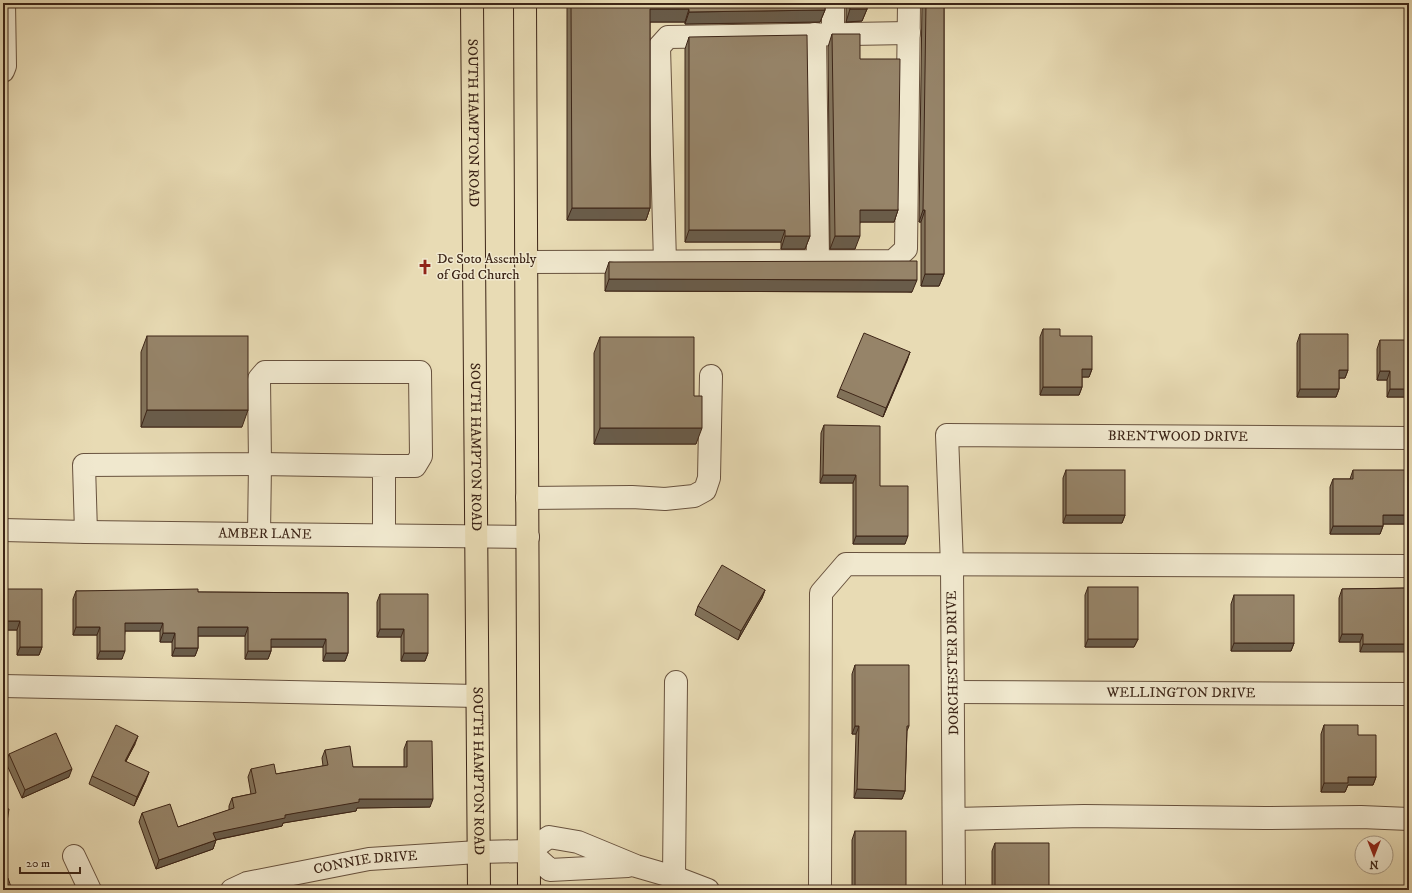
<svg xmlns="http://www.w3.org/2000/svg" width="1412" height="893" viewBox="0 0 1412 893" font-family="'IM FELL DW Pica',serif">
<style>
.lines{fill:none;stroke-linecap:round;stroke-linejoin:round}
.minor-casing{stroke:#68523e;stroke-width:24}
.major-casing{stroke:#3d2517;stroke-width:24}
.minor{stroke:#f0e8ce;stroke-width:22}
.major{stroke:#e8dbb4;stroke-width:22}
.wall{fill:#81725a;stroke:#3d2517}
.shaded-wall{fill:#695c4a;stroke:#3d2517}
.building{fill:#968469;stroke:#3d2517}
.labels{text-anchor:middle;dominant-baseline:central;stroke-width:3;stroke-linejoin:round;paint-order:stroke}
.street-label{font-size:14px;fill:#3d2517;stroke:#f0e8ce}
.poi-label{font-size:14px;fill:#3d2517;stroke:#f0e8ce;text-anchor:start}
</style>
<rect width="100%" height="100%" fill="#e8dbb4"/>
<filter id="stains"><feTurbulence type="fractalNoise" baseFrequency=".005" numOctaves="4"/><feColorMatrix values="0 0 0 0 .2 0 0 0 0 .09 0 0 0 0 .02 0 0 0 .5 -.17"/></filter>
<radialGradient id="worn" r=".72"><stop offset=".6" stop-color="#630" stop-opacity="0"/><stop offset="1" stop-color="#630" stop-opacity=".3"/></radialGradient>
<g class="lines">
<g class="minor-casing">
<g id="minor">
<path d="M833,3v31"/>
<path d="M815,34l3,227"/>
<path d="M3,71l2,-5 -1,-63"/>
<path d="M526,262l367,-1 13,-12 3,-246"/>
<path d="M665,262l-6,-215 9,-10 241,-4"/>
<path d="M527,498l105,-1 33,2 29,-3 11,-6 4,-12 2,-102"/>
<path id="s1" d="M3,530l83,2 442,5"/>
<path d="M86,532l-2,-67 176,-1 -1,-85 6,-7h155l1,84 -6,10h-31"/>
<path d="M259,534l1,-70 124,2v69"/>
<path d="M3,686l474,10"/>
<path id="s2" d="M953,692l456,2"/>
<path d="M954,819l130,-3 181,2 96,-1 48,2"/>
<path d="M529,851l20,-14 29,5 58,24 38,11 34,13"/>
<path d="M529,851l21,19 78,-4"/>
<path d="M74,856l16,34"/>
<path d="M674,877l2,-195"/>
<path id="s3" d="M232,890l15,-7 122,-24 109,-7 51,-1"/>
<path d="M820,890l1,-297 25,-29 563,2"/>
<path id="s4" d="M954,890l-2,-325 -5,-130 462,3"/>
</g>
</g>
<g class="major-casing">
<g id="major">
<path id="s5" d="M472,3l7,887"/>
<path d="M525,3l4,887"/>
</g>
</g>
<use href="#minor" class="minor"/>
<use href="#major" class="major"/>
</g>
<g class="wall">
<path d="M567,3h258v7l-5,12 -135,2v-2h-35v186l-4,12h-79z"/>
<path d="M846,3h21v6l-5,12 -16,1z"/>
<path d="M922,3h22v271l-5,12h-18v-64h-2z"/>
<path d="M832,34l28,25 38,151 -4,12h-34l-5,27h-25l-2,-202z"/>
<path d="M689,37l121,199 -5,13h-24v-7h-96v-193z"/>
<path d="M609,262l303,30 -307,-1v-17z"/>
<path d="M1043,329l17,7 32,33 -3,8h-7v10l-3,8h-39v-58z"/>
<path d="M1300,334l48,36 -3,8h-6v11l-3,8h-39v-54z"/>
<path d="M147,336l95,91h-101v-75z"/>
<path d="M600,337l94,59 2,48h-102v-91z"/>
<path d="M1380,340l29,57h-22v-17h-10v-31z"/>
<path d="M910,352l-27,65 -46,-20 3,-8z"/>
<path d="M824,425l56,61 25,58h-52v-61h-33l1,-50z"/>
<path d="M1066,470l59,45 -3,8h-59v-45z"/>
<path d="M1353,470l56,54h-26v2l-3,8h-50v-47l3,-8h17z"/>
<path d="M1088,587l50,52 -4,8h-49v-52z"/>
<path d="M1409,588l-49,64v-10h-21v-44l3,-9z"/>
<path d="M3,589l39,58 -3,8h-22v-25h-14z"/>
<path d="M765,590l-3,8 -24,42 -43,-25 3,-9z"/>
<path d="M76,591l122,1 150,1v60l-3,8h-22v-14h-52v4l-3,8h-23v-23h-47v12l-3,8h-23v-14h-12v-11h-35l-3,28h-25v-24h-24v-36z"/>
<path d="M380,594l48,59 -3,8h-24v-24h-24v-35z"/>
<path d="M1234,595l60,48 -3,8h-60v-47z"/>
<path d="M855,665l54,61 -2,5 -2,60 -3,8 -48,-1 2,-64h-4v-60z"/>
<path d="M1324,725l34,10 18,42 -3,8h-25l-3,7h-24v-58z"/>
<path d="M407,741l23,66 -73,1 -1,3 -73,12 -1,3 -66,14 -3,9 -57,20 -17,-47 3,-9 36,14 51,-17v-4l3,-8 19,-4 -3,-17 3,-8 25,5 47,-8 -1,-8 3,-8 28,17h51v-18z"/>
<path d="M135,744l-9,17 20,19 -12,26 -45,-22 3,-8z"/>
<path d="M9,754l60,23 -47,21 -16,-35z"/>
<path d="M855,831l51,59h-54v-50z"/>
<path d="M995,843l54,47h-57v-39z"/>
</g>
<g class="shaded-wall">
<path d="M650,9h39l-4,13h-39z"/>
<path d="M850,9h17l-5,12 -16,1z"/>
<path d="M825,10l-5,12 -135,2 4,-12z"/>
<path d="M572,208h78l-4,12h-79z"/>
<path d="M860,210h38l-4,12h-39z"/>
<path d="M923,210h2l-4,12h-2z"/>
<path d="M689,230h96l-4,12h-96z"/>
<path d="M785,236h25l-5,13h-24z"/>
<path d="M835,236h25l-5,13h-25z"/>
<path d="M925,274h19l-5,12h-18z"/>
<path d="M609,279l308,1 -5,12 -307,-1z"/>
<path d="M910,352l-3,9 -24,56 3,-9z"/>
<path d="M1082,369h10l-3,8h-10z"/>
<path d="M1339,370h9l-3,8h-9z"/>
<path d="M1380,371h10l-3,9h-10z"/>
<path d="M1043,387h39l-3,8h-39z"/>
<path d="M1300,389h39l-3,8h-39z"/>
<path d="M1390,389h19v8h-22z"/>
<path d="M147,410h101l-6,17h-101z"/>
<path d="M600,428h102l-6,16h-102z"/>
<path d="M823,475h33l-3,8h-33z"/>
<path d="M1066,515h59l-3,8h-59z"/>
<path d="M1383,515h26v9h-29z"/>
<path d="M1333,526h50l-3,8h-50z"/>
<path d="M856,536h52l-3,8h-52z"/>
<path d="M765,590l-3,8 -24,42 3,-9z"/>
<path d="M3,621h17l-3,9h-14z"/>
<path d="M125,623h38l-3,8h-38z"/>
<path d="M76,627h24l-3,8h-24z"/>
<path d="M198,627h50l-3,9h-50z"/>
<path d="M380,629h24l-3,8h-24z"/>
<path d="M163,633h12l-3,9h-12z"/>
<path d="M1342,634h21l-3,8h-21z"/>
<path d="M271,639h55l-3,8h-55z"/>
<path d="M1088,639h50l-4,8h-49z"/>
<path d="M1234,643h60l-3,8h-60z"/>
<path d="M1363,644h46v8h-49z"/>
<path d="M20,647h22l-3,8h-22z"/>
<path d="M175,648h23l-3,8h-23z"/>
<path d="M100,651h25l-3,8h-25z"/>
<path d="M248,651h23l-3,8h-23z"/>
<path d="M326,653h22l-3,8h-22z"/>
<path d="M404,653h24l-3,8h-24z"/>
<path d="M855,726h4l-3,8h-4z"/>
<path d="M138,736l-3,8 -13,25 3,-8z"/>
<path d="M72,769l-3,8 -47,21 3,-8z"/>
<path d="M149,772l-3,8 -12,26 3,-9z"/>
<path d="M1348,777h28l-3,8h-25l-3,7h-24l3,-9z"/>
<path d="M857,789l48,2 -3,8 -48,-1z"/>
<path d="M359,799h74l-3,8 -73,1 -1,3 -73,12 -1,3 -72,15 3,-8 72,-18z"/>
<path d="M216,840l-3,9 -57,20 3,-9z"/>
<path d="M995,886h21l-2,4h-21z"/>
</g>
<g class="building">
<path d="M571,3h254v7l-136,2v-3h-39v199h-78z"/>
<rect x="850" y="3" width="17" height="6"/>
<path d="M926,3h18v271h-19v-64h-2z"/>
<path d="M832,34h28v25h40l-2,151h-38v26h-25z"/>
<path d="M807,35l3,201h-25v-6h-96v-193z"/>
<path d="M917,261v19l-308,-1v-17z"/>
<path d="M1043,329h17v7h32v33h-10v18h-39z"/>
<path d="M864,333l46,19 -24,56 -46,-19z"/>
<path d="M1300,334h48v36h-9v19h-39z"/>
<rect x="147" y="336" width="101" height="74"/>
<path d="M600,337h94v59h8v32h-102z"/>
<path d="M1380,340h29v49h-19v-18h-10z"/>
<path d="M824,425l56,1v60h28v50h-52v-61h-33z"/>
<rect x="1066" y="470" width="59" height="45"/>
<path d="M1353,470h56v45h-26v11h-50v-47h20z"/>
<path d="M722,565l43,25 -24,41 -43,-25z"/>
<rect x="1088" y="587" width="50" height="52"/>
<path d="M1409,588v56h-46v-10h-21v-45z"/>
<path d="M3,589h39v58h-22v-26h-17z"/>
<path d="M198,589v3l150,1v60h-22v-14h-55v12h-23v-24h-50v21h-23v-15h-12v-10h-38v28h-25v-24h-24v-36z"/>
<path d="M380,594h48v59h-24v-24h-24z"/>
<rect x="1234" y="595" width="60" height="48"/>
<path d="M855,665h54v61h-2l-2,65 -48,-2 2,-63h-4z"/>
<path d="M116,725l22,11 -13,25 24,11 -12,25 -45,-21z"/>
<path d="M1324,725h34v10h18v42h-28v6h-24z"/>
<path d="M56,733l16,36 -47,21 -16,-36z"/>
<path d="M407,741h25l1,58h-74v3l-74,13v3l-72,15 3,7 -57,20 -17,-47 28,-9 8,23 56,-19 -2,-10 24,-5 -5,-24 23,-5 2,10 52,-9 -3,-15 25,-4 3,21h54z"/>
<path d="M3,808l6,1 -6,38z"/>
<rect x="855" y="831" width="51" height="59"/>
<path d="M995,843h54v47h-33v-4h-21z"/>
<path d="M8,878l4,12h-9v-10z"/>
</g>
<defs>
<g id="church-bare" transform="scale(1.2)"><path d="M-1.2-6h2.4v3.5h3.3v2.4h-3.3V6h-2.4V-.1h-3.3v-2.4h3.3Z" fill="#8f2418" stroke="#f0e8ce" stroke-width="2.5" paint-order="stroke"/></g>
</defs>
<g fill-rule="evenodd">
<use href="#church-bare" x="425" y="267"/>
</g>
<g class="labels">
<g class="street-label">
<text stroke="none"><textPath href="#s5" startOffset="120">SOUTH HAMPTON ROAD</textPath></text>
<text stroke="none"><textPath href="#s4" startOffset="686">BRENTWOOD DRIVE</textPath></text>
<text stroke="none"><textPath href="#s5" startOffset="444">SOUTH HAMPTON ROAD</textPath></text>
<text stroke="none"><textPath href="#s1" startOffset="262">AMBER LANE</textPath></text>
<text transform="translate(953 663) rotate(-91)">DORCHESTER DRIVE</text>
<text stroke="none"><textPath href="#s2" startOffset="228">WELLINGTON DRIVE</textPath></text>
<text stroke="none"><textPath href="#s5" startOffset="768">SOUTH HAMPTON ROAD</textPath></text>
<text stroke="none"><textPath href="#s3" startOffset="137">CONNIE DRIVE</textPath></text>
</g>
<g class="poi-label">
<text x="437" y="259">De Soto Assembly<tspan x="437" dy="16">of God Church</tspan></text>
</g>
</g>
<rect width="1412" height="893" fill="none" stroke="#e8dbb4" stroke-width="16"/>
<rect x="4" y="4" width="1404" height="885" fill="none" stroke="#3d2517" stroke-width="2"/>
<rect x="8" y="8" width="1396" height="877" fill="none" stroke="#3d2517"/>
<g transform="translate(1374 855) rotate(180)"><circle r="19" fill="#f0e8ce" stroke="#a89a85"/>
<path d="M0-3L7 15L0 10L-7 15Z" fill="#8f2418"/>
<text y="-6" font-size="11" font-weight="bold" text-anchor="middle" fill="#3d2517">N</text>
</g>
<path d="M20 867v6h60v-6" fill="none" stroke="#3d2517" stroke-width="2"/>
<text x="26" y="867" font-size="12" fill="#3d2517" stroke="#f0e8ce" stroke-width="3" paint-order="stroke">20 m</text>
<rect width="100%" height="100%" filter="url(#stains)"/>
<rect width="100%" height="100%" fill="url(#worn)"/>
</svg>
